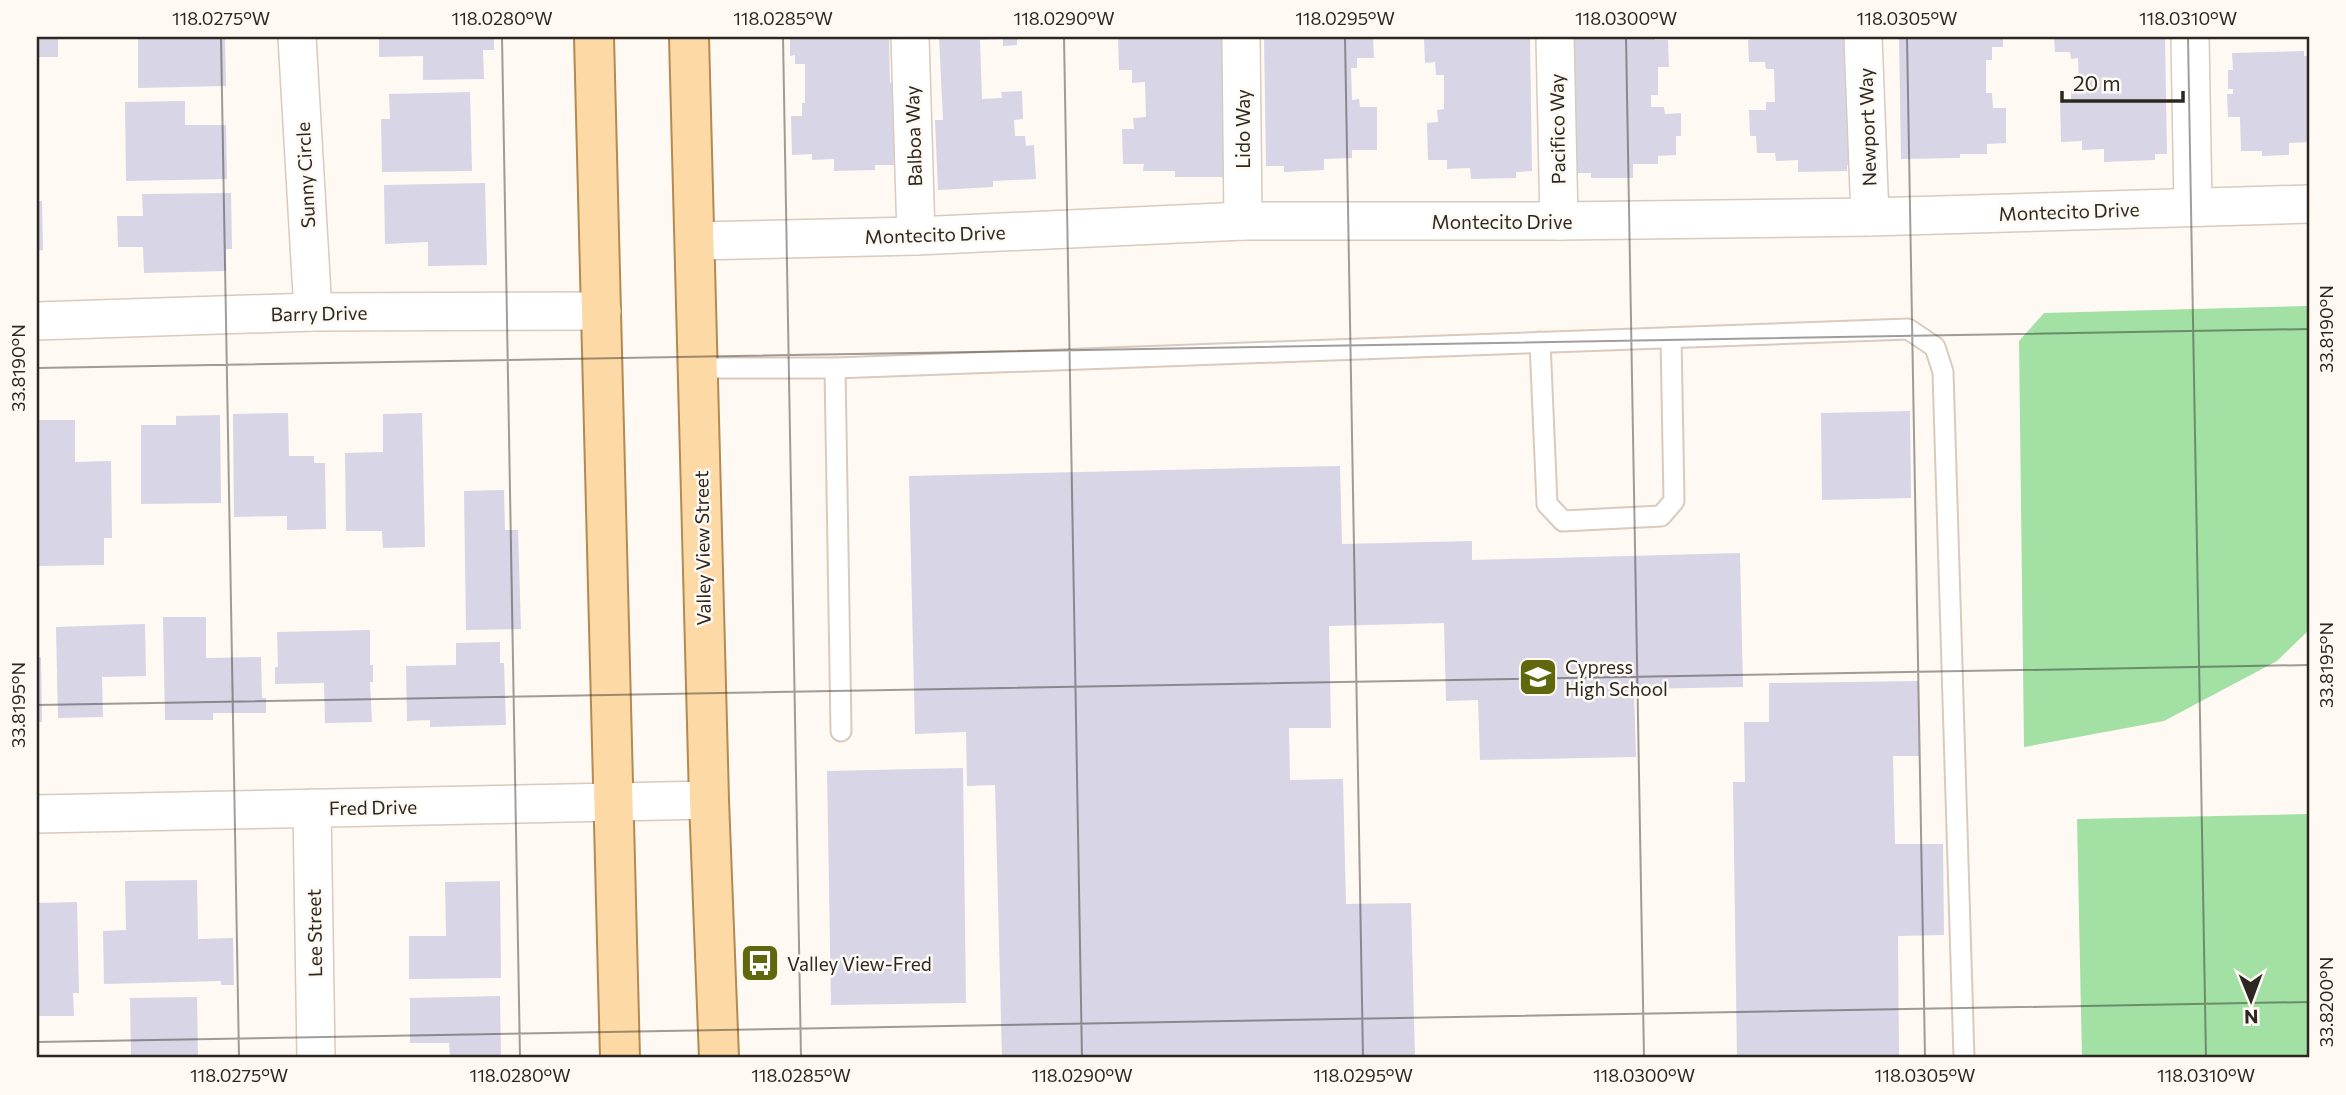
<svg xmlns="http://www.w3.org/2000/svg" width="2346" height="1095" viewBox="0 0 2346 1095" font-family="Commissioner,sans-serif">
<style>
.green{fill:#a2e0a4}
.building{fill:#d8d5e6}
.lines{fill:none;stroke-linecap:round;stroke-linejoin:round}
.service-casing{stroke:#d9cabd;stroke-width:23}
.minor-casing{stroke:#d9cabd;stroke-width:40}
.primary-casing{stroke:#b38a51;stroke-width:42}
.service{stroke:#fff;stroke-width:19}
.minor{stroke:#fff;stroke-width:37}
.primary{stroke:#fdd9a6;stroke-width:38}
.ticks{fill:none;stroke:#2d2722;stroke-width:2;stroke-opacity:0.45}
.labels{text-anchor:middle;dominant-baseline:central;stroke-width:5;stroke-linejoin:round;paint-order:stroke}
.street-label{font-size:19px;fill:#2d2722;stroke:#fff9f3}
.poi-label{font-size:19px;fill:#2d2722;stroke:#fff9f3;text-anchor:start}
.neatline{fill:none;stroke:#2d2722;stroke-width:2.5}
.ticks-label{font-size:18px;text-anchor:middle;fill:#2d2722}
</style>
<rect width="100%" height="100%" fill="#fff9f3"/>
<g class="green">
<path d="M2309,306v324l-32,31 -113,60 -140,26 -5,-406 25,-28z"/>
<path d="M2309,814v244h-227l-5,-239z"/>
</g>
<g class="building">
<rect x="37" y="37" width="21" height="20"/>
<path d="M138,37h87l1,49 -88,2z"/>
<path d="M379,37h115v13h-11l1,29 -61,1v-24l-44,1z"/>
<path d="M790,37h99l1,46h7l1,82h-23v5l-41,1v-12l-22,1v-6l-20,1 -1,-39h11v-13h3v-39h-10v-9l-5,1z"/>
<path d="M939,37h78v8l-14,1v-7l-23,1 2,59 20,-1 -1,-6 21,-1 1,28 -9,1 1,16h10l1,10 8,-1 2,34 -43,2v6l-55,3 -3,-70h8z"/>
<path d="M1118,37h105l2,140h-50v-6h-32l1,-7h-21l-1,-35h12l-1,-11 13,-1 -1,-35 -13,1v-13h-13z"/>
<path d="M1264,37h109l1,21h-17v10h-6l1,32 7,-1 1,8h17v43h-25v8l-28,1v11l-40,2v-6h-18z"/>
<path d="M1424,37h106l2,134 -16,1v6l-45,1 -1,-11 -23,1v-9h-19l-1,-37 11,-1 -1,-12 7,-1v-34h-8l-1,-13 -10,1z"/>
<path d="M1568,37h87v3h13l1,27h-11v28h-7v12h13l1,7 16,-1v23h-5v19l-18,1v8h-25v14h-42v-5h-19l-1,-81h4v-48h-7z"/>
<path d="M1754,37h104l3,128h-14v6l-49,1v-12l-22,1 -1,-8h-18l-1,-17h-6l-1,-26h17v-8h9l-1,-33h-8l-1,-7h-16l-1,-22 6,-1z"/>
<path d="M1899,37h104v10h-11v13h-6v33h6l1,15h13v35l-19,1v10h-27v4l-59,1z"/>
<path d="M2058,37h107l2,117h-12v6l-51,2v-13l-22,1v-9l-21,1 -1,-42h11v-9h8l-1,-33 -7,1 -1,-7h-15l-1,-13h4z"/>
<path d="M2304,51v5h5v86l-20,1v12l-27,1v-5h-21l-1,-34h-12l-1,-23h6v-5h-5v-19h5l-1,-17z"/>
<path d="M470,92l2,79 -90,1 -1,-53h9l-1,-25z"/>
<path d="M185,101v24h41l1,54 -101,2 -1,-79z"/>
<path d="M485,183l2,82 -59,1v-24l-43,2 -1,-59z"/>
<path d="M231,193l1,56h-6v22l-82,2 -1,-26h-25l-1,-31h26l-1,-22z"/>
<path d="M37,201h5l1,49 -6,1z"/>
<path d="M1910,411l1,87 -89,2 -1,-87z"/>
<path d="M288,413l1,43h25v7h11l1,66 -39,1v-14l-53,1 -1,-103z"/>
<path d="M422,413l3,134 -42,1 -1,-17h-36l-1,-78 38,-1v-38z"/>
<path d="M220,415l1,88 -80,1v-79h35v-9z"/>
<path d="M37,420h38v42l36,-1 1,77h-8v27l-67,1z"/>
<path d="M1340,466l2,78 130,-3v19l268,-7 3,134 -109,2 2,68 -156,3 -2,-60 -32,1 -2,-78 -115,3 2,102h-42l1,52 53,-1 3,125 65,-1 4,155h-413l-7,-273 -28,1 -1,-54 -51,2 -6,-258z"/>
<path d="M504,490l1,40h13l3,99 -55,1 -2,-139z"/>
<path d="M163,617h43v41l55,-1 1,41h4v15h-53v7h-48z"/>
<path d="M145,624l1,52 -44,1 1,40 -45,1 -2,-91z"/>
<path d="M370,630v35h3v17h-3l2,40 -47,1 -1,-40 -49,1v-17h3l-1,-35z"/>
<path d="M500,642v21h4l2,62 -76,2v-7l-23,1 -1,-55 50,-1v-22z"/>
<path d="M37,657h4l1,65h-5z"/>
<path d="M1918,681l1,75h-26l2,88h48l1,91 -46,1 1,122h-162l-4,-276h12l-1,-60h25v-39z"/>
<path d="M963,768l3,235 -135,2 -4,-234z"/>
<path d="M197,880l1,59 35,-1 1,47h-13v-4l-117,3 -1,-53 23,-1 -1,-49z"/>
<path d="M500,881l1,97 -92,1v-43h37l-1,-54z"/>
<path d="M77,902l2,91h-6l1,23h-37v-113z"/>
<path d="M500,996l1,62h-51l-1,-15h-39v-45z"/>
<path d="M197,997l1,61h-67l-1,-60z"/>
</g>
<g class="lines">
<g class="service-casing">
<g id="service">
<path d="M1540,342l7,162 16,17 98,-5 13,-15 -3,-163"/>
<path d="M698,368h137l1073,-39 27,18 8,25 21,686"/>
<path d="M835,368l6,363"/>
</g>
</g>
<g class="minor-casing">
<g id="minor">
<path d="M297,37l16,275"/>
<path d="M910,37l6,199"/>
<path d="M1241,37l2,184"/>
<path d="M1555,37l4,184"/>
<path d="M1863,37l7,180"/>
<path d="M2190,37l3,170"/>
<path d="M695,241l221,-5 327,-15h316l311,-4 439,-13"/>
<path d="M37,321l276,-9 289,-1"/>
<path d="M312,808l4,250"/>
<path d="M37,814l672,-14"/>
</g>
</g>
<g class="primary-casing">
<g id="primary">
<path d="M594,37l26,1021"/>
<path d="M689,37l20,763 10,258"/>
</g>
</g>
<use href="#service" class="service"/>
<use href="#minor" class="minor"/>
<use href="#primary" class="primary"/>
</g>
<path class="ticks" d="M221,37l18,1021M502,37l18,1021M783,37l18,1021M1064,37l18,1021M1345,37l18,1021M1626,37l18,1021M1907,37l18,1021M2188,37l18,1021M37,368l2272,-39M37,705l2272,-40M37,1042l2272,-40"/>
<defs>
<g id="school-square" transform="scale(2.0125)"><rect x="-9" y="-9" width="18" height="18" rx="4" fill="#5f680c" stroke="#fff9f3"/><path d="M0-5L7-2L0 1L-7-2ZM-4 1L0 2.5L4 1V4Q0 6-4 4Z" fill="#fff"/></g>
<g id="bus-square" transform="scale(2.0125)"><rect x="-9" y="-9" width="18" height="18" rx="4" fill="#5f680c" stroke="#fff9f3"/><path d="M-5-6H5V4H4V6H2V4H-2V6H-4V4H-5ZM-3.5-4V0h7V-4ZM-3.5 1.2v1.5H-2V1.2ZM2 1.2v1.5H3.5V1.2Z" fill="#fff"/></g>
</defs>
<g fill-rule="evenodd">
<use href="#school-square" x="1538" y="677"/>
<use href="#bus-square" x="760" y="963"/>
</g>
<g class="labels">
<g class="street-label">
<text transform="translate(1867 127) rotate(-92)">Newport Way</text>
<text transform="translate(1242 129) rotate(-90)">Lido Way</text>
<text transform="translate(1557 129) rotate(-91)">Pacifico Way</text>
<text transform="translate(913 136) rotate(-92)">Balboa Way</text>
<text transform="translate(305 175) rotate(-93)">Sunny Circle</text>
<text transform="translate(2069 211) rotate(-2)">Montecito Drive</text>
<text x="1502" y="221">Montecito Drive</text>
<text transform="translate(935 234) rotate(-2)">Montecito Drive</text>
<text transform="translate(319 313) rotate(-1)">Barry Drive</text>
<text transform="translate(702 548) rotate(-91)">Valley View Street</text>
<text transform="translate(373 807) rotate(-1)">Fred Drive</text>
<text transform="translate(314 933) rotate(-91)">Lee Street</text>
</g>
<g class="poi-label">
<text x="1565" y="666">Cypress<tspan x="1565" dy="22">High School</tspan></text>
<text x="787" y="963">Valley View-Fred</text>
</g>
</g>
<rect width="2346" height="1095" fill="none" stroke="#fff9f3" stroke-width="77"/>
<g transform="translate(2251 1000) rotate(179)" stroke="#fff9f3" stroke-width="5" paint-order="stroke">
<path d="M0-5L12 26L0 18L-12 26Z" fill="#2d2722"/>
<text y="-10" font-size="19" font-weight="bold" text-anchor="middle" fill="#2d2722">N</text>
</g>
<path d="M2062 91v10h121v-10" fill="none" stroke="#2d2722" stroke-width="3.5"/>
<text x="2073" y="91" font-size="21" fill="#2d2722" stroke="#fff9f3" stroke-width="5" paint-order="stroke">20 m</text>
<rect x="38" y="38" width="2270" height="1018" class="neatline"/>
<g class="ticks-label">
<text x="221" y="25">118.0275°W</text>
<text x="502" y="25">118.0280°W</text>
<text x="783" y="25">118.0285°W</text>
<text x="1064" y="25">118.0290°W</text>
<text x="1345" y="25">118.0295°W</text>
<text x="1626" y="25">118.0300°W</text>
<text x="1907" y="25">118.0305°W</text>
<text x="2188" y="25">118.0310°W</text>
<text transform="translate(2327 329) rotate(-90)" y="6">33.8190°N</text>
<text transform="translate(19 368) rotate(-90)" y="6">33.8190°N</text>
<text transform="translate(2327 665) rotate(-90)" y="6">33.8195°N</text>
<text transform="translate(19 705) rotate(-90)" y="6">33.8195°N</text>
<text transform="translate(2327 1002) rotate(-90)" y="6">33.8200°N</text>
<text x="239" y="1082">118.0275°W</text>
<text x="520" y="1082">118.0280°W</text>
<text x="801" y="1082">118.0285°W</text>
<text x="1082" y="1082">118.0290°W</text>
<text x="1363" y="1082">118.0295°W</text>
<text x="1644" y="1082">118.0300°W</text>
<text x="1925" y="1082">118.0305°W</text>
<text x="2206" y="1082">118.0310°W</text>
</g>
</svg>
